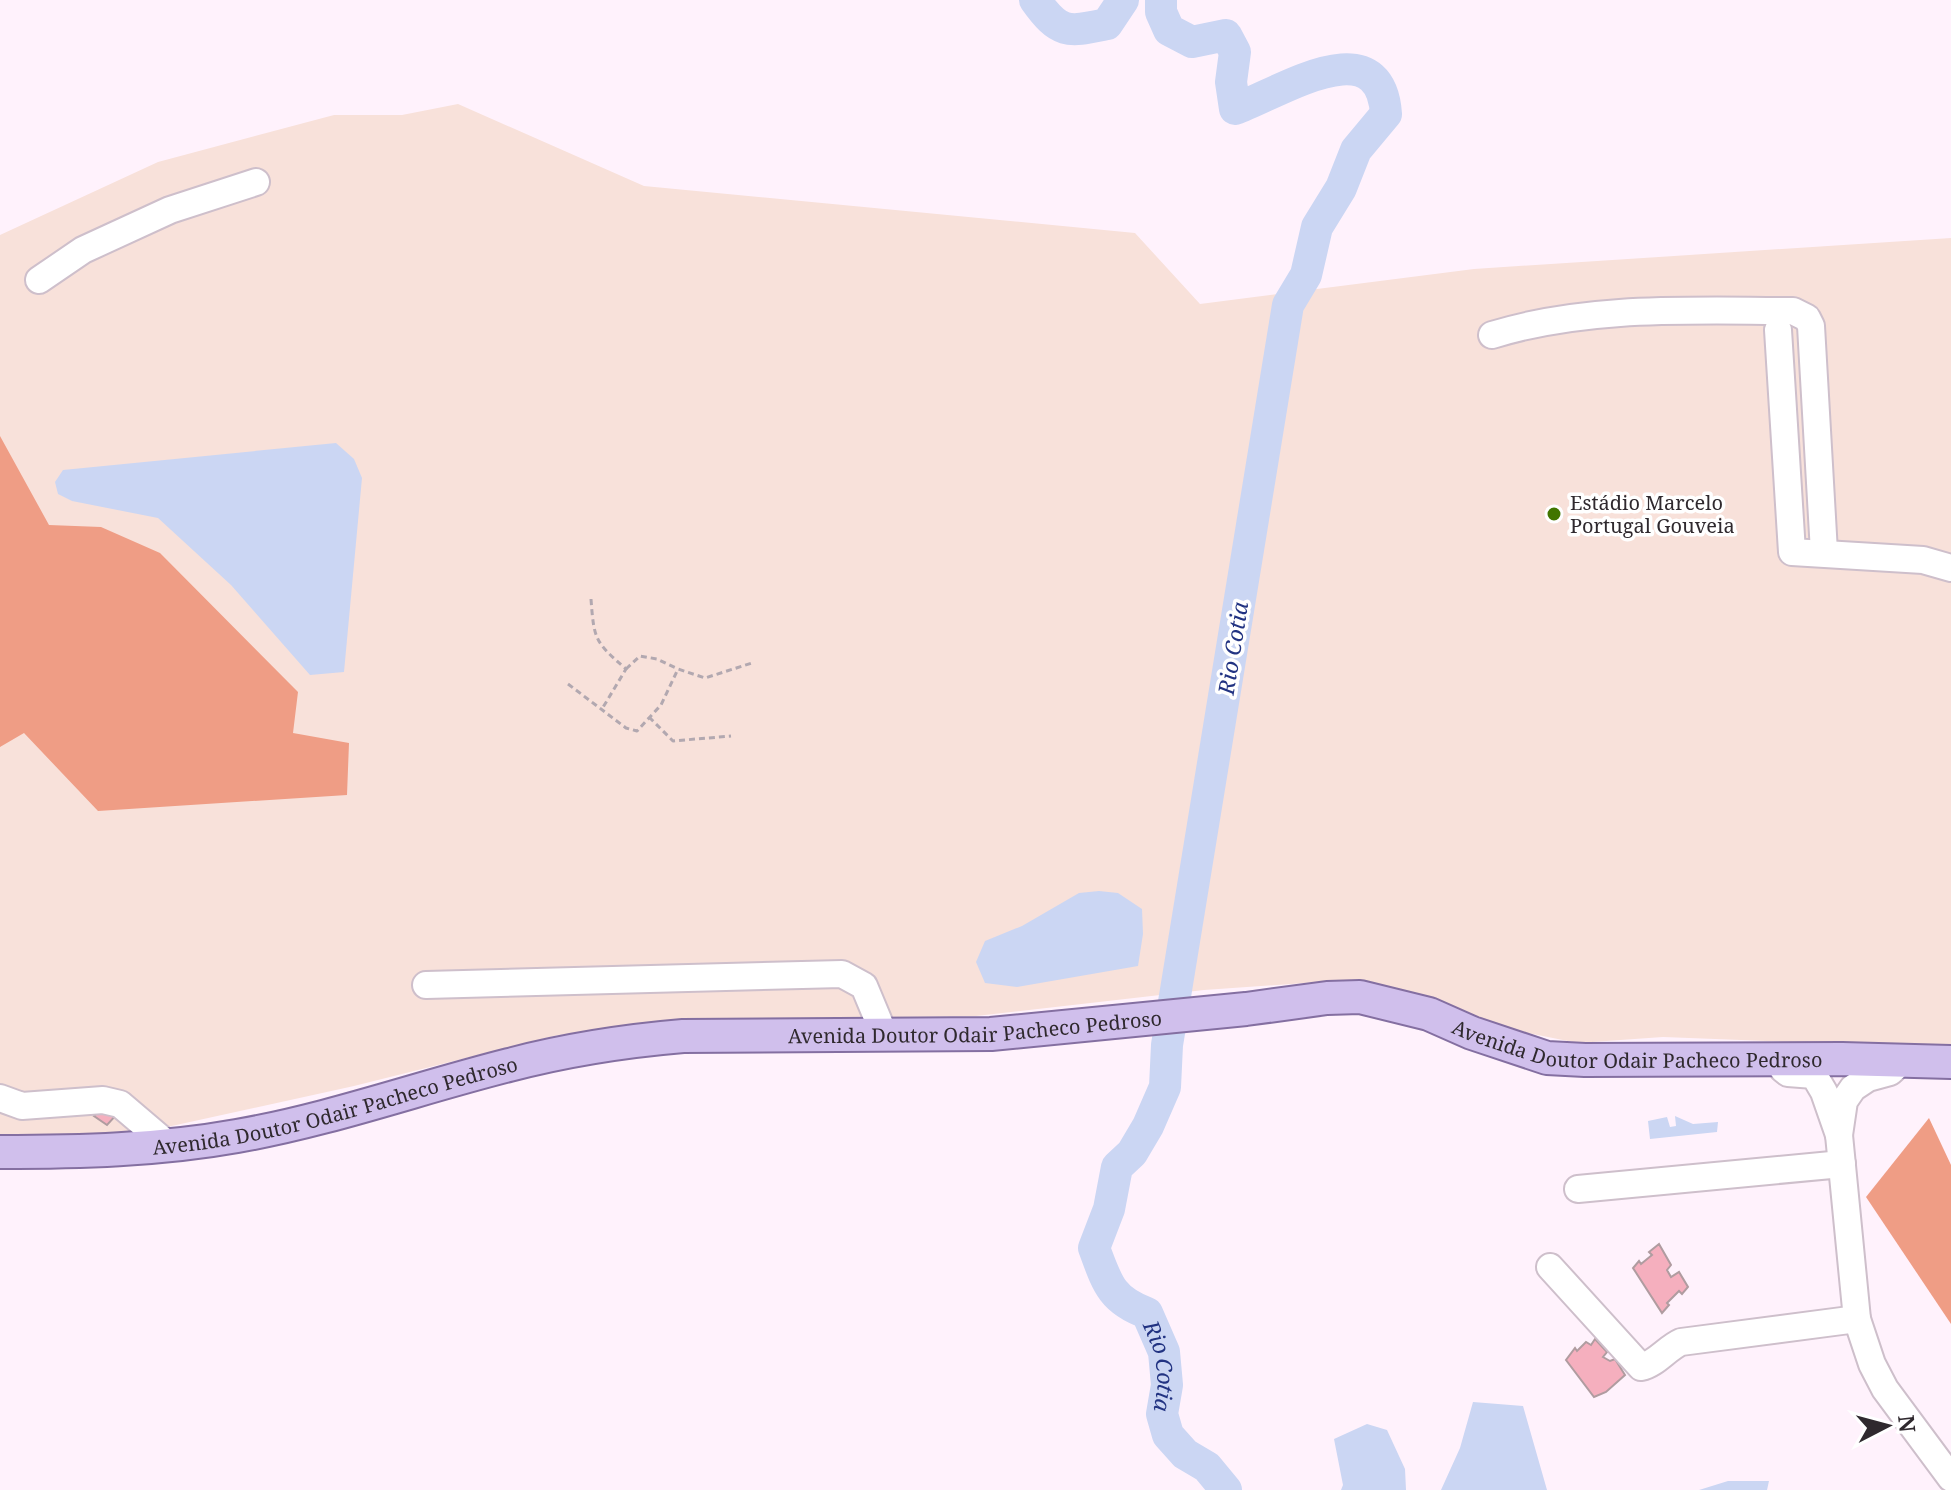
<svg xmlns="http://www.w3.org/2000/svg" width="1951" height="1490" viewBox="0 0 1951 1490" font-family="'Noto Serif',serif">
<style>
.green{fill:#f8e1da}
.forest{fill:#ef9d85}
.water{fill:#cbd6f3}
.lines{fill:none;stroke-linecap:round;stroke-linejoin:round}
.river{stroke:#cbd6f3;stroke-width:32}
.building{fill:#f5afbe;stroke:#b09ca0;stroke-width:2}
.minor-casing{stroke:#cebfcb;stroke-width:30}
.major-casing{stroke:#846fa1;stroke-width:36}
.path{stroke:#b2a8b0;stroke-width:3;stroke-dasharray:6 4;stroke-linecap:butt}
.minor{stroke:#fff;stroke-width:26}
.major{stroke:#d0bfec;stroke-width:32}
.poi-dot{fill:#417500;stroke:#fff;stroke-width:3}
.labels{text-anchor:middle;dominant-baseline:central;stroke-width:7;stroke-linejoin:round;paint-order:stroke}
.poi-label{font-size:20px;fill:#2f292e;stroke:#fff;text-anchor:start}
.street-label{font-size:20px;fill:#2f292e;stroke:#fff}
.water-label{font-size:22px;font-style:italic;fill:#223382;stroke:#fff}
</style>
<rect width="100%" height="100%" fill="#fff2fc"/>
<path class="green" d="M458,104l186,82 491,47 65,71 274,-35 477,-31v810l-288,-11 -85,6 -70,-14 -132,-43 -57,-4 -115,8 -228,26 -238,3 -180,16 -204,51 -228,50 -126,10v-911l158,-73 176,-47h68z"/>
<g class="forest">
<path d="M0,436l49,89 52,2 59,26 138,139 -5,41 56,10 -2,52 -249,16 -74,-78 -24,14z"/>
<path d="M1929,1118l22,47v159l-85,-127z"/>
</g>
<g class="water">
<path d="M336,443l18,16 8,19 -18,194 -34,3 -79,-90 -73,-67 -86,-17 -14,-7 -3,-12 8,-12z"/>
<path d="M1099,891l19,2 24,16 1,25 -5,32 -121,21 -32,-4 -9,-21 9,-21 37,-15 57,-33z"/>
<path d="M1675,1116l18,8 25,-2 -1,10 -67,7 -2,-18 19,-4 3,10 6,-1z"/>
<path d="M1473,1402l50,4 24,84h-106l19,-42z"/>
<path d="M1367,1424l20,6 18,39 1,21h-65l2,-5 -9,-46z"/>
<path d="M1728,1481h41l-2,9h-68z"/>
</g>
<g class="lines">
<g class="river">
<path d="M1035,0c25,35 33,32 72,24l16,-24"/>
<path id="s1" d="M1161,0v12l8,18 23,12 34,-7 9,17 -4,30 4,27c43,-15 145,-84 151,5l-30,36 -15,38 -24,39 -11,48 -18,30 -121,740 -2,42 -17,39 -16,27 -15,14 -8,42 -15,39c13,35 17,52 53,65l17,39 3,33 -5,29 6,21 17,19 22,13 19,23"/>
</g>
</g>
<g class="building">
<path d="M115,1093l14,8 -22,24 -13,-9z"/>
<path d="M1659,1244l12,21 -4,5 4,7 8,-5 9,15 -6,7 -3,-3 -12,12 2,2 -7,8 -29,-45 6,-7 2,3 11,-9 -3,-3z"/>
<path d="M1595,1339l12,13 -4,5 7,4 5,-2 10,16 -19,17 -12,5 -28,-37 9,-12 2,3 9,-9 5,3z"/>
</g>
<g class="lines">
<g class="minor-casing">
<g id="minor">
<path d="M39,280l44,-30 87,-40 86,-28"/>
<path d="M1778,330l14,222 131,8 28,8"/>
<path d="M1492,335c97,-30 201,-24 301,-24l14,7 4,8 13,226"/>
<path d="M426,985l416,-11 22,12 20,48"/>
<path d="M1783,1069l5,4 26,2 10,17 15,43 5,-34 9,-13 15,-10 22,-6 12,-11"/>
<path d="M0,1098l22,8 81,-6 17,4 47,40"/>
<path d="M1839,1135l18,184 15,45 13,25 66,89"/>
<path d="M1578,1189l264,-25"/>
<path d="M1550,1267l91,100c15,-3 26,-19 40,-25l176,-23"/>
</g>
</g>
<g class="major-casing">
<g id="major">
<path id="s2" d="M0,1152c79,0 159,-2 237,-16 92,-16 181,-48 272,-71 57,-15 115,-24 174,-29l308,-2 255,-25 81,-11 33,-1 69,17 43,19 75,25 38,2 257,-1 109,3"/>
</g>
</g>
<g class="path">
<path d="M591,599c3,41 4,43 35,70l-24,40"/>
<path d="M626,669l14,-13 17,3 21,10"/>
<path d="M568,684l58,44 11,3 24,-26 17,-36 27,9 47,-15"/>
<path d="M649,717l24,24 58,-5"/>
</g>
<use href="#minor" class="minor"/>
<use href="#major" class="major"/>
</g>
<circle class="poi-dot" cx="1554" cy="514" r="8"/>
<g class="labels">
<g class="poi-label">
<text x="1570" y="502">Estádio Marcelo<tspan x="1570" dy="23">Portugal Gouveia</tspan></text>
</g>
<g class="street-label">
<text stroke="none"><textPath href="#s2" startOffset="988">Avenida Doutor Odair Pacheco Pedroso</textPath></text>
<text stroke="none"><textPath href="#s2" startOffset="1660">Avenida Doutor Odair Pacheco Pedroso</textPath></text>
<text stroke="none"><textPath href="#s2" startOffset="340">Avenida Doutor Odair Pacheco Pedroso</textPath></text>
</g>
<g class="water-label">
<text transform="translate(1232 648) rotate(-81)">Rio Cotia</text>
<text stroke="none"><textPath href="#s1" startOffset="1688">Rio Cotia</textPath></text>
</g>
</g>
<g transform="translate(1887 1426) rotate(84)" stroke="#ffffff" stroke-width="6" paint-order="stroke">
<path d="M0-6L14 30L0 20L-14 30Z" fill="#2f292e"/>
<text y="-12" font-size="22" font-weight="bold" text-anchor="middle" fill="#2f292e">N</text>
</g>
</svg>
